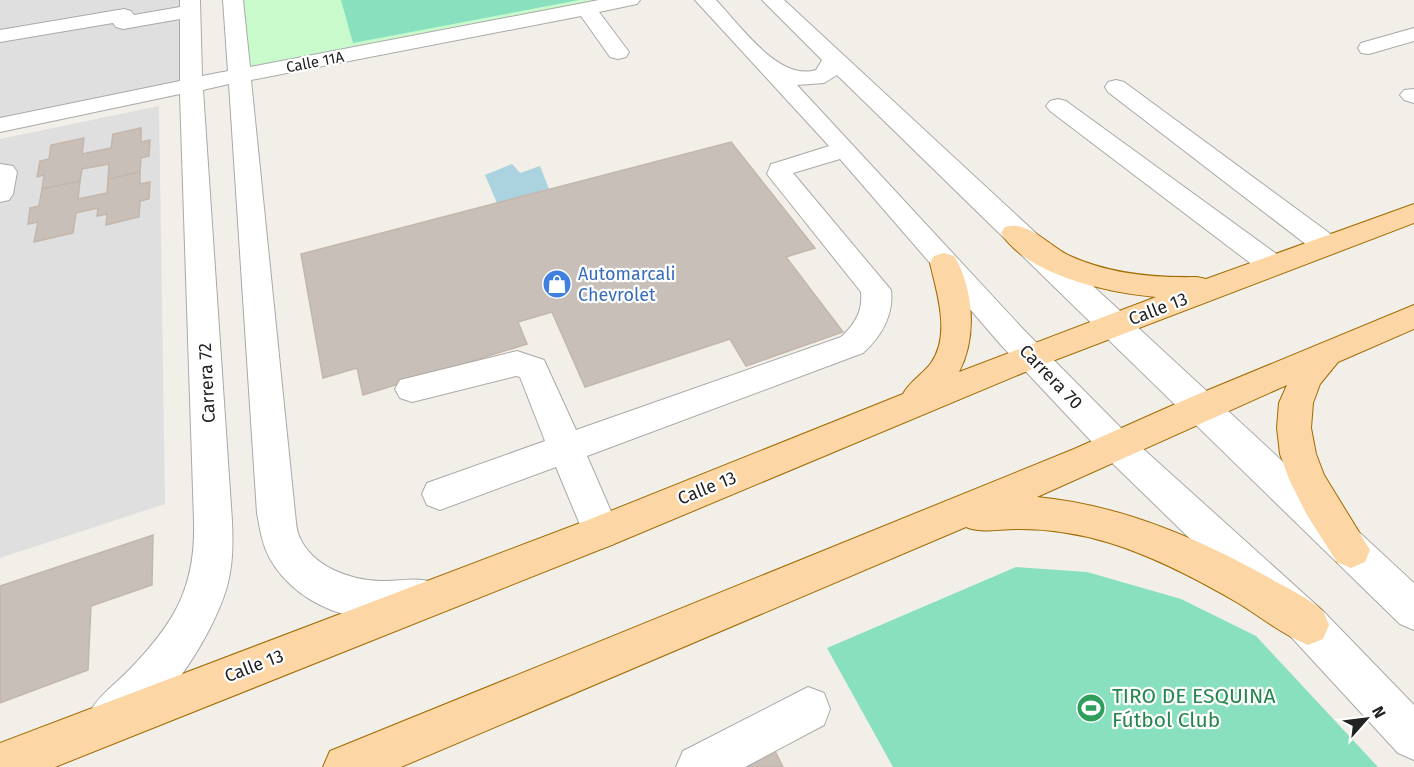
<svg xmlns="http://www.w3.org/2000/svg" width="1414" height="767" viewBox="0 0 1414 767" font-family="'Fira Sans',sans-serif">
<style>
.residential{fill:#e0dfdf}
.park{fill:#c8facc}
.pitch{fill:#88e0be}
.water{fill:#aad3df}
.building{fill:#c7bfb8;stroke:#c4b6ab;stroke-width:1.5}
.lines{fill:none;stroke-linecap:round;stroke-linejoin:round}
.minor-casing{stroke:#a9a9a9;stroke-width:2}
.major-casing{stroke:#a06b00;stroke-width:2}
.minor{fill:#fff;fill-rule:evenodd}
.major{fill:#fcd6a4;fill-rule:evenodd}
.labels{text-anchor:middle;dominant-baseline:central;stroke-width:4.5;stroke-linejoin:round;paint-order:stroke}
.far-street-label{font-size:15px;fill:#222;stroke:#fff}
.shop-label{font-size:18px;fill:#366cbe;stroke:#fff;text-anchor:start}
.street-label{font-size:18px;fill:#222;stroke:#fff}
.near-leisure-label{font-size:21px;fill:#27864d;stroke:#fff;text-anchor:start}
</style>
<rect width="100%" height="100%" fill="#f2efe9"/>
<g class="residential">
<path d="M0,0h190l1,85 -191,40z"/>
<path d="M159,106l6,398 -165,54v-419z"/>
</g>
<path class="park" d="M233,0h397l-391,77z"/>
<g class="pitch">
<path d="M341,0h238l-226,43z"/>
<path d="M1016,567l71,5 94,27 75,37 122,131h-485l-66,-119z"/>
</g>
<path class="water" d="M512,164l8,9 20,-7 9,23 -52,14 -12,-28z"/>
<g class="building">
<path d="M141,128v14l9,-2 -1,16 -8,2 -1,14 -32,7 1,-15 -27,5 -2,12 -38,8 2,-14 -7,2 3,-16 9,-2 2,-14 33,-7 -2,16 29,-6 2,-14z"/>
<path d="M731,142l84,106 -29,9 57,75 -97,34 -16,-27 -145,48 -33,-75 -34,10 9,22 -164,51 -6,-27 -34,10 -22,-124z"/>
<path d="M140,172v12l10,-2 -1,17 -9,2 -1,16 -33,8 1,-11 -10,2 1,-8 -22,5 -3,20 -39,9 4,-20 -10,2 2,-16 9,-2 3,-17 38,-8 -2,18 29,-6 1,-14z"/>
<path d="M153,535l-1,50 -61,21 -3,64 -88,33v-117z"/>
<path d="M773,747l10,20h-51z"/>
</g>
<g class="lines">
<g class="minor-casing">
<g id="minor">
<path d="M180,0h20l2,76 26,-5 -5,-71h20l7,67 349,-67h41l-3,4 -38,8 30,40 -3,5 -8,2 -8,-2 -29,-41 -330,64 44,433c1,7 1,16 4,23 13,31 51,44 81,45 21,1 35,-5 55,2l6,14 -6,14c-57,22 -135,3 -166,-54 -7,-14 -9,-28 -12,-44l-28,-429 -26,6 29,431c1,23 1,46 -6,69 -16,51 -68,131 -118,152l-16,-6 -6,-16c9,-22 25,-32 41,-48 46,-47 69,-83 67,-151l-14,-427 -180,38v-14l180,-37v-62l-57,10 -7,-2 -3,-4 -113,19v-12l124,-21 7,2 3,4 46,-8z"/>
<path d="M695,0h21c23,24 63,82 100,70l6,-10 -60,-60h22l630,583v47l-14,-6 -563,-549 -13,8 -27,2 226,244 107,108 193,174 91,94v55l-16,-7 -105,-114 -187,-182 -105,-112 -161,-186 -47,14 98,117c3,25 -10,47 -28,63l-276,103 33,76 -6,12 -13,5 -13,-5 -32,-77 -116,43 -13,-5 -5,-11 5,-11 118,-42 -25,-64 -4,-1 -104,26 -12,-4 -5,-9 5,-9 117,-29 27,9 32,70 265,-93c14,-13 22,-26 20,-45l-94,-118 4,-10 4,-1 54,-17z"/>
<path d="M1414,28v13l-45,13 -8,-1 -3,-5 3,-5z"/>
<path d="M1116,80l8,2 212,156 4,7 -4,7 -10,2 -10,-2 -208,-160 -3,-5 3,-5z"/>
<path d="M1414,89v14l-10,-3 -4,-5 4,-5z"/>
<path d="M1058,99l8,2 216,157 4,7 -4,7 -10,3 -10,-3 -212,-161 -4,-5 4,-5z"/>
<path d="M0,164l13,2 4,6 -4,22 -4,6 -9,2z"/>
<path d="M808,687l16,6 6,16 -6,16 -79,42h-69l7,-16z"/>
</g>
</g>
<g class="major-casing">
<g id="major">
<path d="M1414,204v19l-372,142 -428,179 -559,223h-55v-24l588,-223 315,-126c6,-12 20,-20 28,-31 20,-28 6,-70 -1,-100l4,-7 10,-3 10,3c20,32 23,82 5,116l197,-75c-46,-4 -128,-21 -155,-64l4,-6c23,-7 44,19 65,29 40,18 83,22 127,21l9,2z"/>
<path d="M1414,305v24l-76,33 -18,22 -7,19 -2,25 5,26 8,21 46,75 -5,12 -14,6 -14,-6 -30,-47 -18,-36 -9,-25 -3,-26 2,-25 8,-18 -250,112c85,8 163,42 236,83 12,7 43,22 50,32 3,4 4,9 6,13l-6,14 -15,6c-25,-10 -47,-28 -70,-42 -41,-24 -83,-46 -128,-60 -29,-9 -60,-14 -90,-14 -18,-1 -37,5 -54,-2l-565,240h-78l7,-16 744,-302 115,-51z"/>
</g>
</g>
<use href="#minor" class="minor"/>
<use href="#major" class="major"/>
</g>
<defs>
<g id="shop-disc" transform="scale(1.5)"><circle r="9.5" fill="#3f7fe0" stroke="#fff"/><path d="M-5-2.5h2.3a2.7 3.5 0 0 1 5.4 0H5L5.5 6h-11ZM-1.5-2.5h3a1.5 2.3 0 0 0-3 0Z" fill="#fff"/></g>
<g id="stadium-disc" transform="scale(1.5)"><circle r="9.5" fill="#2e9e5b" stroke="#fff"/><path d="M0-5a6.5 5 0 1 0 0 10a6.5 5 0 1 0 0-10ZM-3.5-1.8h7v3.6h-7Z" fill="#fff"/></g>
</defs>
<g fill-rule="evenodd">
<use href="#shop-disc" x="557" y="284"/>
<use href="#stadium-disc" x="1091" y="708"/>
</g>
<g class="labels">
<g class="far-street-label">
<text transform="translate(315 62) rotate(-11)">Calle 11A</text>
</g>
<g class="shop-label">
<text x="578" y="274">Automarcali<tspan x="578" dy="21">Chevrolet</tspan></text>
</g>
<g class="street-label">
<text transform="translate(1158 309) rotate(-21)">Calle 13</text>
<text transform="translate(1051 377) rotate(46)">Carrera 70</text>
<text transform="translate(207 383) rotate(-93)">Carrera 72</text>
<text transform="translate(707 488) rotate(-22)">Calle 13</text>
<text transform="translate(254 666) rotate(-21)">Calle 13</text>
</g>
<g class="near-leisure-label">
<text x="1112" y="696">TIRO DE ESQUINA<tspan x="1112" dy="24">Fútbol Club</tspan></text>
</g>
</g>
<g transform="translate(1366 719) rotate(62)" stroke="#ffffff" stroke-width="4.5" paint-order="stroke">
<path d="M0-4.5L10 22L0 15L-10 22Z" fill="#222222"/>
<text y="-9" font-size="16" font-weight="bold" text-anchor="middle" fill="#222222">N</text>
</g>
</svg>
